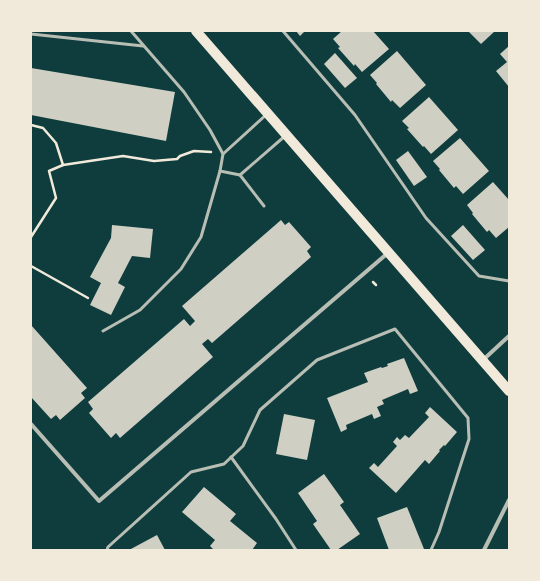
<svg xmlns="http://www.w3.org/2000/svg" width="540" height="581" viewBox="0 0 540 581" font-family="Cabin,sans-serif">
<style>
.building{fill:#cfcfc3}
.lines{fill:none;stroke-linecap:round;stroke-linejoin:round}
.path{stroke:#f1e9da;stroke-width:2.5}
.service{stroke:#b8beb3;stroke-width:3}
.minor{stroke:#b8beb3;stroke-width:4}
.primary{stroke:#f1e9da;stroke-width:10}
</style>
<rect width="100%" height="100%" fill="#0f3d3e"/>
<g class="building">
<path d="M296,31h9l-5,5z"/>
<path d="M342,31h31l16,18 -27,23 -7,-8 -1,2 -16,-18 2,-1 -7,-8z"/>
<path d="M468,31h27l-14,13z"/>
<path d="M509,46v41l-13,-16 11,-9 -7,-8z"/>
<path d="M397,51l29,34 -26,23 -8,-8 -1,2 -15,-18 1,-1 -7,-8z"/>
<path d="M335,53l22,25 -12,10 -21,-24z"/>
<path d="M31,68l144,24 -9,49 -135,-26z"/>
<path d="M429,97l29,33 -27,24 -7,-8 -1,1 -16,-18 2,-1 -7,-7z"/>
<path d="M460,138l29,33 -26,23 -7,-8 -2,2 -15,-18 1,-1 -7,-8z"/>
<path d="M408,151l19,26 -13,9 -18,-26z"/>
<path d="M493,182l16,18v27l-13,11 -7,-8 -2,2 -15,-18 1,-1 -6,-8z"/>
<path d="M281,220l4,5 4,-3 22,25 -4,4 4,6 -99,86 -4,-4 -6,5 11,13 -93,81 -4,-5 -5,5 -22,-25 4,-4 -5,-7 96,-83 6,7 5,-5 -13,-15z"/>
<path d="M112,225l41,4 -3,29 -18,-2 -14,27 7,4 -14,28 -21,-10 11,-22 -11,-6 21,-39z"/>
<path d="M463,225l22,25 -12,10 -22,-24z"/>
<path d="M31,325l56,63 -6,5 4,5 -25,22 -4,-5 -5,4 -20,-22z"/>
<path d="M404,358l14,33 -8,3 -2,-5 -26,11 2,4 -7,3 4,9 -7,3 -2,-5 -26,11 1,4 -6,3 -14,-34 41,-16 -4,-9 17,-6 1,1 6,-2 -1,-2z"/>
<path d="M430,407l27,25 -12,14 -1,-1 -5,5 1,1 -11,13 -4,-4 -29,33 -27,-25 5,-5 4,4 19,-21 -4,-4 4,-5 3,3 5,-5 4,3 20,-21 -4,-4z"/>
<path d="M284,414l31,6 -8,40 -31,-6z"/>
<path d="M324,474l20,28 -4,3 20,29 -23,16h-6l-18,-26 4,-3 -19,-28z"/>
<path d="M204,487l32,27 -6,7 27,22 -5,7h-38l-4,-4 5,-6 -33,-28z"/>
<path d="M407,507l17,42 -3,1h-32l-12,-32z"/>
<path d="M157,535l8,15h-36z"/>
</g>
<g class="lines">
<g class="path">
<path d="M31,125l12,3 13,15 7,22"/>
<path d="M31,237l25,-39 -7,-27 14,-6 60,-9 31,5 23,-2 3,-3 14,-5 17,1"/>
<path d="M31,266l57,32"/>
<path d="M373,282l3,3"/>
</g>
<g class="service">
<path d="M131,31l53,61 26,38 13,24"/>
<path d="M283,31l72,84 71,103 53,58 30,5"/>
<path d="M31,34l112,12"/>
<path d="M220,171l20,4 45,-39"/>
<path d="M240,175l24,31"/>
<path d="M103,331l37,-21 41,-41 20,-32 19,-66 3,-17 44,-40"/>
<path d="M231,457l45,62 20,31"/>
<path d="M107,550l1,-3 83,-75 33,-8 19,-18 17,-36 57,-50 78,-31 73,89 1,21 -30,93 -8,18"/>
</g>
<g class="minor">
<path d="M483,360l26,-24"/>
<path d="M31,424l68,77 290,-249"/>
<path d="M484,550l25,-50"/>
</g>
<path class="primary" d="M196,31l313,360"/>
</g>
<rect width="540" height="581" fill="none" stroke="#f1e9da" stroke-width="64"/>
</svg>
